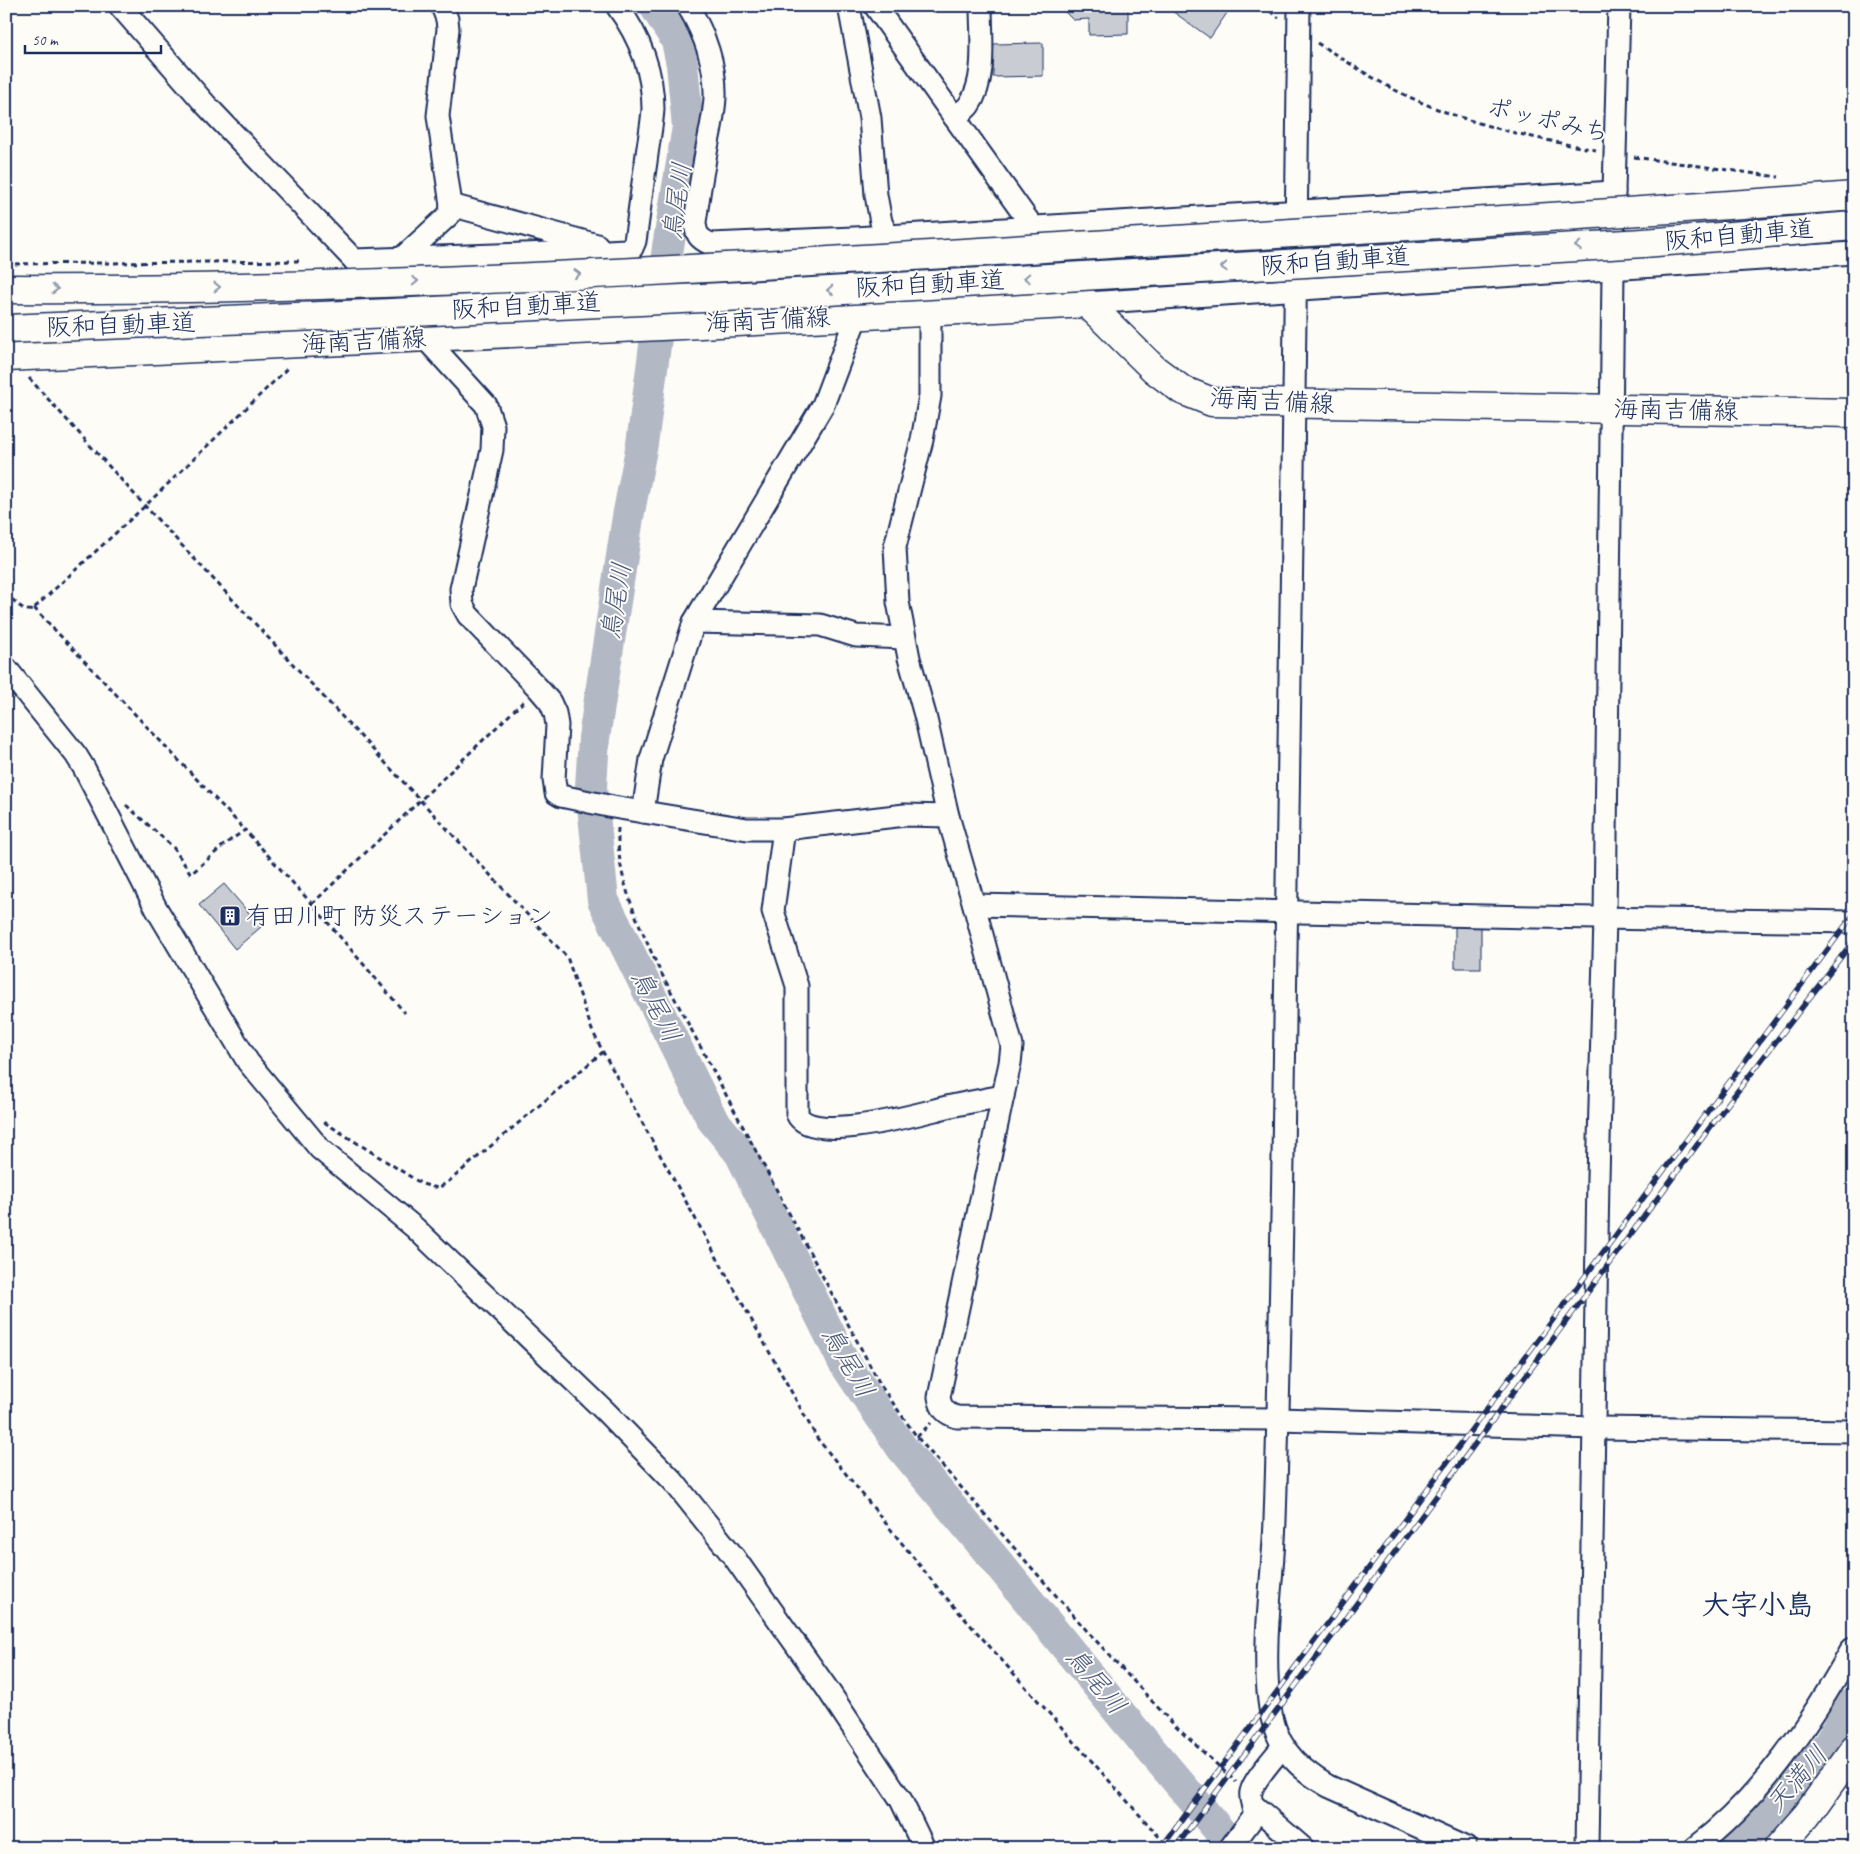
<svg xmlns="http://www.w3.org/2000/svg" width="1860" height="1854" viewBox="0 0 1860 1854" font-family="Caveat,'Klee One',sans-serif">
<style>
.lines{fill:none;stroke-linecap:round;stroke-linejoin:round}
.river{stroke:#b3b8c5;stroke-width:32}
.building{fill:#c9ccd3;stroke:#1b2f5e}
.minor-casing{stroke:#1b2f5e;stroke-width:25}
.major-casing{stroke:#1b2f5e;stroke-width:31}
.path{stroke:#1b2f5e;stroke-width:3;stroke-dasharray:5 4;stroke-linecap:butt}
.minor{stroke:#fdfcf7;stroke-width:21}
.major{stroke:#fdfcf7;stroke-width:28}
.rail-casing{stroke:#1b2f5e;stroke-width:5.5}
.rail{stroke:#fdfcf7;stroke-width:4;stroke-dasharray:11;stroke-linecap:butt}
.highway-bridge-casing{stroke:#1b2f5e;stroke-width:31;stroke-linecap:butt}
.highway-bridge{stroke:#fdfcf7;stroke-width:28}
.oneway{stroke:#8c96aa}
.labels{text-anchor:middle;dominant-baseline:central;stroke-width:4;stroke-linejoin:round;paint-order:stroke}
.street-label{font-size:25px;fill:#1b2f5e;stroke:#fdfcf7}
.poi-label{font-size:25px;fill:#1b2f5e;stroke:#fdfcf7;text-anchor:start}
.water-label{font-size:26px;font-style:italic;fill:#49587d;stroke:#fdfcf7}
.quarter-label{font-size:28px;font-weight:bold;fill:#1b2f5e;stroke:#fdfcf7}
</style>
<rect width="100%" height="100%" fill="#fdfcf7"/>
<filter id="ink" filterUnits="userSpaceOnUse"><feTurbulence type="fractalNoise" baseFrequency=".02" numOctaves="2"/><feDisplacementMap in="SourceGraphic" scale="10" xChannelSelector="R" yChannelSelector="G"/><feConvolveMatrix kernelMatrix="1 2 1 2 8 2 1 2 1" color-interpolation-filters="sRGB"/></filter>
<g filter="url(#ink)">
<g class="lines">
<g class="river">
<path d="M655,6l22,35 5,23 6,63 -20,120 -26,197 -14,73 -34,221 -3,49 12,113 109,219 28,34 103,208 59,87 96,115 126,155 110,130"/>
<path d="M1731,1848l21,-18 75,-83 27,-45"/>
</g>
</g>
<g class="building">
<path d="M1059,6h69v28l-39,1v-16l-16,1z"/>
<path d="M1165,6h65l1,1 -21,31z"/>
<path d="M1043,43v33l-50,1v-33z"/>
<path d="M224,884l37,43 -26,22 -36,-44z"/>
<rect x="1455" y="924" width="26" height="44"/>
</g>
<g class="lines">
<g class="minor-casing">
<g id="minor">
<path d="M120,6l86,99 148,155 132,145 7,21 -1,24 -31,139 1,15 6,11 70,73 12,14 5,11 2,12 -3,55 2,13 5,3 52,11 134,22h37l121,-14 43,1"/>
<path d="M688,6c16,27 28,59 27,91 -1,23 -8,46 -11,68 -4,19 -6,38 -9,57 1,13 4,17 16,22l143,-6 760,-46"/>
<path d="M849,6l21,112 6,77 5,27 13,27 3,53"/>
<path d="M875,6l212,297 767,-50"/>
<path d="M1299,6c-6,384 -8,768 -16,1152 -2,120 -4,241 -8,362 -2,60 -13,122 -6,181 5,42 23,64 59,85l138,62"/>
<path d="M954,117c5,-4 12,-7 15,-12 18,-25 12,-69 12,-99"/>
<path d="M451,205l146,40"/>
<path d="M402,258l48,-44 1,-9 -13,-89 10,-87 -1,-10 -5,-13"/>
<path d="M354,260l253,-9 18,-1 7,-2 3,-7c4,-26 7,-53 11,-79 2,-18 6,-36 7,-53 0,-38 -14,-73 -36,-103"/>
<path d="M930,311v85l-8,44 -27,107 3,55 11,56 16,57 23,101 26,89 38,141 -2,17 -71,334c2,12 7,17 18,20l321,2 317,9 259,3"/>
<path d="M694,622l126,3 36,11 49,2"/>
<path d="M6,668l70,87 8,13 72,140 92,154 72,87 95,79 190,183 68,70 61,76 94,133 73,110 23,48"/>
<path d="M643,812l8,-53 43,-137 129,-217 34,-90"/>
<path d="M784,829l-11,82 24,75v128c13,31 121,0 146,-6 20,-5 40,-8 60,-12"/>
<path d="M974,905l561,12 319,5"/>
<path d="M1253,1805l50,43"/>
<path d="M1230,1848l24,-32c1,-8 -5,-16 -3,-24 3,-13 23,-34 32,-46"/>
<path d="M1587,1848l11,-670 7,-260 9,-726 5,-186"/>
<path d="M1694,1848c67,-50 118,-127 158,-199"/>
</g>
</g>
<g class="major-casing">
<g id="major">
<path d="M6,357l676,-32 405,-22 67,66 28,21 30,12 642,11"/>
<path d="M1778,1848l29,-33 47,-66"/>
</g>
</g>
<g class="path">
<path d="M1263,6l16,12"/>
<path d="M1317,43c28,17 54,35 82,49 62,31 129,45 197,58"/>
<path d="M1634,157l145,20"/>
<path d="M6,264l295,-3"/>
<path d="M29,378l116,128 422,451 25,73 11,22 214,386 125,155 227,255"/>
<path d="M6,593c8,7 16,19 26,17l113,-104 144,-139"/>
<path d="M34,608l211,222"/>
<path d="M126,805l47,42 18,27 34,-30 20,-14 67,74 93,109"/>
<path d="M618,828c-2,50 20,94 40,139l223,419 36,51 171,195 88,95 60,55"/>
<path d="M312,904l213,-204"/>
<path d="M324,1122l98,62 16,4 10,-6 155,-130"/>
<path d="M917,1437l14,-14"/>
</g>
<use href="#minor" class="minor"/>
<use href="#major" class="major"/>
<g class="rail-casing">
<g id="rail">
<path d="M1161,1848l693,-934"/>
<path d="M1175,1848l548,-738 131,-170"/>
</g>
</g>
<use href="#rail" class="rail"/>
<g class="highway-bridge-casing">
<g id="highway-bridge">
<path d="M6,289c341,2 682,-19 1022,-40 275,-17 551,-32 826,-53"/>
<path d="M6,329l386,-16 352,-17 900,-53 210,-17"/>
</g>
</g>
<use href="#highway-bridge" class="highway-bridge"/>
</g>
<defs><path id="oneway-chevron" d="M-2-3.5L2.5 0L-2 3.5" fill="none" stroke-width="1.6" stroke-linecap="round" stroke-linejoin="round" transform="scale(1.25)"/></defs>
<g class="oneway">
<use href="#oneway-chevron" transform="translate(1578 246) rotate(177)"/>
<use href="#oneway-chevron" transform="translate(1224 267) rotate(177)"/>
<use href="#oneway-chevron" transform="translate(577 274) rotate(-2)"/>
<use href="#oneway-chevron" transform="translate(1027 278) rotate(177)"/>
<use href="#oneway-chevron" transform="translate(415 281) rotate(-2)"/>
<use href="#oneway-chevron" transform="translate(217 287) rotate(-1)"/>
<use href="#oneway-chevron" transform="translate(55 289)"/>
<use href="#oneway-chevron" transform="translate(830 290) rotate(177)"/>
</g>
</g>
<defs>
<g id="building-square" transform="scale(1.125)"><rect x="-9" y="-9" width="18" height="18" rx="4" fill="#1b2f5e" stroke="#fdfcf7"/><path d="M-4-6H4V6H1V3H-1V6H-4ZM-2.5-4.3h1.7v1.8h-1.7ZM.8-4.3h1.7v1.8H.8ZM-2.5-1h1.7V.8h-1.7ZM.8-1h1.7V.8H.8Z" fill="#fff"/></g>
</defs>
<g fill-rule="evenodd">
<use href="#building-square" x="230" y="916"/>
</g>
<g class="labels">
<g class="street-label">
<text transform="translate(1548 120) rotate(13)">ポッポみち</text>
<text transform="translate(1739 235) rotate(-5)">阪和自動車道</text>
<text transform="translate(1335 261) rotate(-4)">阪和自動車道</text>
<text transform="translate(930 284) rotate(-3)">阪和自動車道</text>
<text transform="translate(526 306) rotate(-3)">阪和自動車道</text>
<text transform="translate(768 320) rotate(-3)">海南吉備線</text>
<text transform="translate(121 325) rotate(-2)">阪和自動車道</text>
<text transform="translate(364 341) rotate(-3)">海南吉備線</text>
<text transform="translate(1272 401) rotate(3)">海南吉備線</text>
<text transform="translate(1676 410) rotate(1)">海南吉備線</text>
</g>
<g class="poi-label">
<text x="246" y="916">有田川町 防災ステーション</text>
</g>
<g class="water-label">
<text transform="translate(677 201) rotate(-82)">鳥尾川</text>
<text transform="translate(616 601) rotate(-81)">鳥尾川</text>
<text transform="translate(656 1006) rotate(63)">鳥尾川</text>
<text transform="translate(848 1362) rotate(60)">鳥尾川</text>
<text transform="translate(1096 1681) rotate(50)">鳥尾川</text>
<text transform="translate(1797 1779) rotate(-49)">天満川</text>
</g>
<g class="quarter-label">
<text x="1758" y="1604">大字小島</text>
</g>
</g>
<rect width="1860" height="1854" fill="none" stroke="#fdfcf7" stroke-width="25"/>
<rect x="12" y="12" width="1835" height="1829" fill="none" stroke="#1b2f5e" stroke-width="2" filter="url(#ink)"/>
<path d="M25 45v8h136v-8" fill="none" stroke="#1b2f5e" stroke-width="2.5"/>
<text x="32" y="45" font-size="15" fill="#1b2f5e" stroke="#fdfcf7" stroke-width="4" paint-order="stroke">50 m</text>
</svg>
